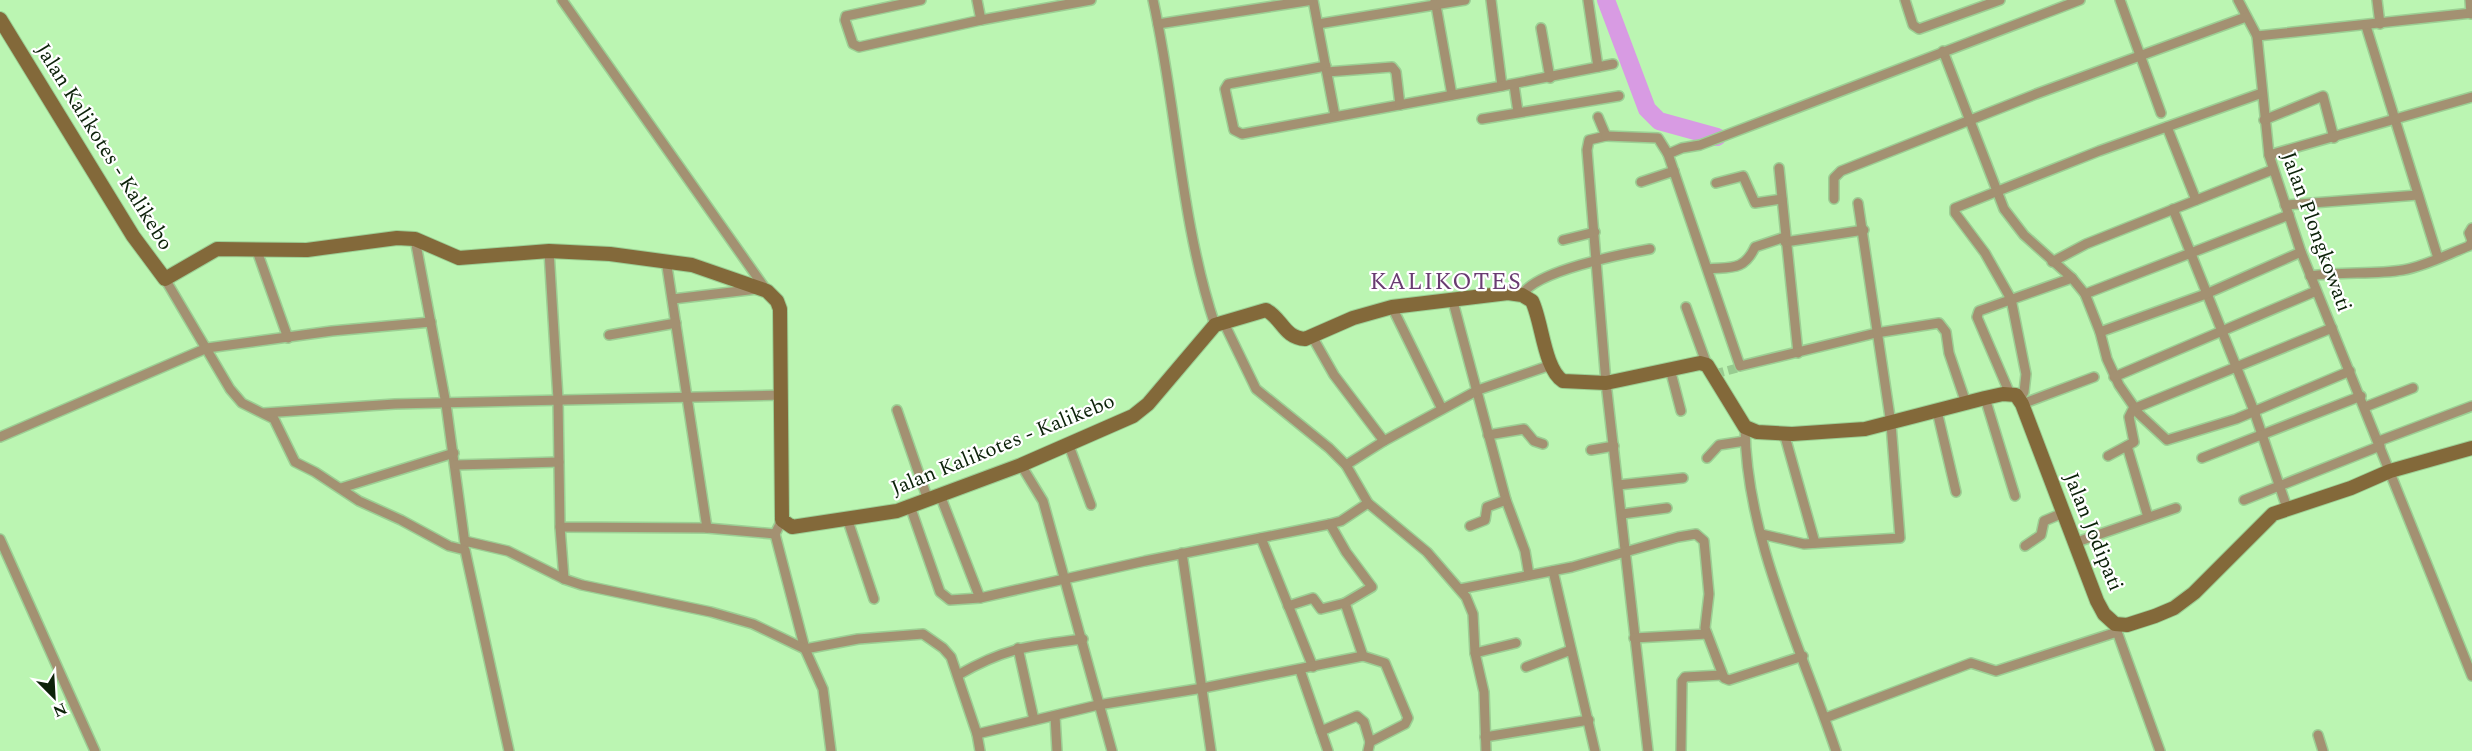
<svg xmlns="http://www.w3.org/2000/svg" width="2472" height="751" viewBox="0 0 2472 751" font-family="Spectral,serif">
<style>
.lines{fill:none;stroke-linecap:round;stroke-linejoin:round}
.river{stroke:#d89be3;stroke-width:18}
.street-tunnel{stroke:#98cb90;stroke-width:9;stroke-dasharray:9 4.5;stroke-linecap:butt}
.street-casing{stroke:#9ccf94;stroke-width:12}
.secondary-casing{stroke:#9ccf94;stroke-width:16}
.street{stroke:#a39172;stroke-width:9}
.secondary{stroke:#83693a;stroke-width:14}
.labels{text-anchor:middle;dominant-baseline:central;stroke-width:4.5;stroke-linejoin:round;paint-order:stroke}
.street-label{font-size:21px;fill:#0c2209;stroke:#fff}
.quarter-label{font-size:24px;letter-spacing:1.5px;fill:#693c71;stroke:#fff}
</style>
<rect width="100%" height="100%" fill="#bbf5b2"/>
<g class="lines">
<path class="river" d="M1606,0l41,109 12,12 58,16"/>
<path class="street-tunnel" d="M1715,374l26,-7"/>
<g class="street-casing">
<g id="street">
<path d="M562,0l205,291"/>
<path d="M921,0l-75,16 -1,4 8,24 6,3 122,-27 110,-20"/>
<path d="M977,0l4,20"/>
<path d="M1153,0c24,107 27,220 62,325"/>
<path d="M1435,0l17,95"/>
<path d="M1905,0l8,25 6,4 81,-29"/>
<path d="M2120,0l41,113"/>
<path d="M2238,0l19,36 12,119 32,97 171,424"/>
<path d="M2377,0l3,24"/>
<path d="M2470,0l1,14"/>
<path d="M1158,24l155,-24 22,116"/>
<path d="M1318,24l147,-24"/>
<path d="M2366,26l72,232"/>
<path d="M1541,28l9,50"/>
<path d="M2257,36l215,-23"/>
<path d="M1943,51l61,158 20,26 48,43 13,16 15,38 7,27 12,26 20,29 28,26 69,-21 114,-48"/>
<path d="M1326,66l-98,18 -3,5 9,41 8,4 260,-48 -11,-86"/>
<path d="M1598,67l15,-3"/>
<path d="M1327,72l65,-5 4,5 4,33"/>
<path d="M1514,85l4,27"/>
<path d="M1502,86l96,-19 -10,-67"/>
<path d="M1598,117l8,19 -17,4 -2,10 19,233 42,368"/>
<path d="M1482,119l137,-23"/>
<path d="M2264,120l59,-24 11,42"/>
<path d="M2167,127l29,73"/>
<path d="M1606,136l52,2 10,16"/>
<path d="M2269,155l203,-58"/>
<path d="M1779,168l19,185"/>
<path d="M1641,182l33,-11"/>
<path d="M1716,183l27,-7 12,27 27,-4"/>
<path d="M1834,199v-21l7,-7 195,-77 210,-77"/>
<path d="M2285,205l133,-10"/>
<path d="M2173,209l81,202 33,97"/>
<path d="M415,239l31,165 19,140"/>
<path d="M1563,240l32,-8"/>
<path d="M1785,242l79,-12"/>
<path d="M257,251l31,87"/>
<path d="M549,251l9,148 2,128 147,1 68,6"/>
<path d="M666,260l41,268"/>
<path d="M2052,262l34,-18 186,-74"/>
<path d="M1708,269c23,-2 36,2 47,-22l30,-10"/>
<path d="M2310,276c31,-5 63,-1 93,-6 23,-4 45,-16 66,-24l3,-5 -3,-8 3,-5"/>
<path d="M165,279l65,110 12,14 32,16 21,43 20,10 44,29 42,19 48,26 16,4 44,201"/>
<path d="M2085,294l204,-79"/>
<path d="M1522,295c13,-24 100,-41 128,-46"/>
<path d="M1452,298l54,202 19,51 4,24"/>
<path d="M673,299l84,-10"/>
<path d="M1392,307l50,102"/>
<path d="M1686,307l21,58"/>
<path d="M1223,321l33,68 73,59 17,17 22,38 59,49 39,45 7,17 2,39 9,39 2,59"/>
<path d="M2100,332l106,-38 95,-42"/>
<path d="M609,335l67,-12"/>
<path d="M1313,338l21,37 50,66"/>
<path d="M1670,369l11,42"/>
<path d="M2114,377l202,-86"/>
<path d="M2010,394l-33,-77 2,-6 93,-33"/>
<path d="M1985,398l30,98"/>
<path d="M2020,399l4,-7 2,-18 -15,-75 -26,-46 -30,-40v-5l144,-57 163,-58"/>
<path d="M1966,403l-17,-50 -3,-21 -7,-9 -63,10 -136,33 -72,-212 14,-6 18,-3 380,-145"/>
<path d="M2022,404l72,-27"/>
<path d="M2365,407l48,-19"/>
<path d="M897,410l31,90"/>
<path d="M1937,411l19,81"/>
<path d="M264,413l131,-9 387,-9"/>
<path d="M1745,427c1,111 56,220 91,324"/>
<path d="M1784,433l31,110"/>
<path d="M1488,435l36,-6 10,12 9,3"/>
<path d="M0,437l207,-89 125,-17 99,-9"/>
<path d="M2379,441l93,-35"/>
<path d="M1068,443l23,62"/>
<path d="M2127,446l21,71"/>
<path d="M1591,450l23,-4"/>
<path d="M2108,456l26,-14 -5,-25 4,-8 199,-81"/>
<path d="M1707,458l12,-13 26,-4"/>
<path d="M2202,458l159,-62"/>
<path d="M455,465l104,-3"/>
<path d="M1021,465l22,36 69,250"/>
<path d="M1346,465l38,-24 94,-51 73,-25"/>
<path d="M1618,485l65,-7"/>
<path d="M341,488l113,-35"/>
<path d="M940,495l40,103"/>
<path d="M2244,500l136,-54"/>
<path d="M910,506l30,86 10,8 30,-2 165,-37 185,-37 11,-3 27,-18"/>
<path d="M1622,514l45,-6"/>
<path d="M847,518l27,81"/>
<path d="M782,520l-7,14 30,115 18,40 8,62"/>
<path d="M1330,524l16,28 26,35 -27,16 18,53 22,7 23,55 -3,6 -35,18 -2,9"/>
<path d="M1470,526l15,-6 2,-13 19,-7"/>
<path d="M560,527l4,52"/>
<path d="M1761,534l43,10 96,-6 -9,-114 -33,-221"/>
<path d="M1261,538l52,129"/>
<path d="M0,539l95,212"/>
<path d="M465,541l43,10 56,28 18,6 129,27 42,12 52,25 53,-10 65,-5 20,14 8,9 26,77"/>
<path d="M2074,543l102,-35"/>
<path d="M2025,546l16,-11 3,-14 19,-8"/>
<path d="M1182,553l29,198"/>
<path d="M1553,571l42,180"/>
<path d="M1460,589l112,-22 106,-30 18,-3 8,7 5,53 -4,34 19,50 5,2 74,-24"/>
<path d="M1288,606l25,-8 8,11 24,-6"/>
<path d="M2115,626l45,125"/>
<path d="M1634,638l73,-4"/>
<path d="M1018,648l16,72"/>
<path d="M1475,653l41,-10"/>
<path d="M1526,667l45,-17"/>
<path d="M1300,670l28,81"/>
<path d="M958,675c49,-28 71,-29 125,-36"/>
<path d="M1055,716l2,35"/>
<path d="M1825,718l146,-55 25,8 121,-39"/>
<path d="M1321,731l36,-15 7,6 6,20"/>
<path d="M2318,735l5,16"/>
<path d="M1485,737l104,-17"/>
<path d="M980,751l-3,-17 121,-29 105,-17 160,-32"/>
<path d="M1681,751l1,-70 3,-4 37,-2"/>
</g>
</g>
<g class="secondary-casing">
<path id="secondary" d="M0,19l133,217 32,43 52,-30 90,1 90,-12 18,1 44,19 90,-7 61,3 82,11 75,26 10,10 3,8 2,211 10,7 105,-16 124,-46 112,-49 15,-12 67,-79 51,-15c16,8 18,28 39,29l48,-21 39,-11 116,-14 14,2 10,6c10,20 12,68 31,80l43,2 94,-20 7,2 38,62 12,5 35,2 73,-5 120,-31 18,-4 13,1 6,9 75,197 7,13 11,10 12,1 28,-9 19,-8 20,-15 79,-79 78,-26 39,-17 82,-23"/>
</g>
<use href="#street" class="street"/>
<use href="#secondary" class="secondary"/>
</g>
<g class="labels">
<g class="street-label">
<text transform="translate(104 147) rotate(58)">Jalan Kalikotes - Kalikebo</text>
<text transform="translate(2316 232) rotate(70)">Jalan Plongkowati</text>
<text transform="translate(1003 445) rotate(-22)">Jalan Kalikotes - Kalikebo</text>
<text transform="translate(2093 532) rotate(68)">Jalan Jodipati</text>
</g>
<g class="quarter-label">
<text x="1446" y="282">KALIKOTES</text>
</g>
</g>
<g transform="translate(54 697) rotate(156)" stroke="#ffffff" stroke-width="4.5" paint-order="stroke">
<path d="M0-4.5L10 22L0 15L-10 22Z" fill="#0c2209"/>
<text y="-9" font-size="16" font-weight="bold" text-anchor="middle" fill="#0c2209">N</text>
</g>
</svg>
